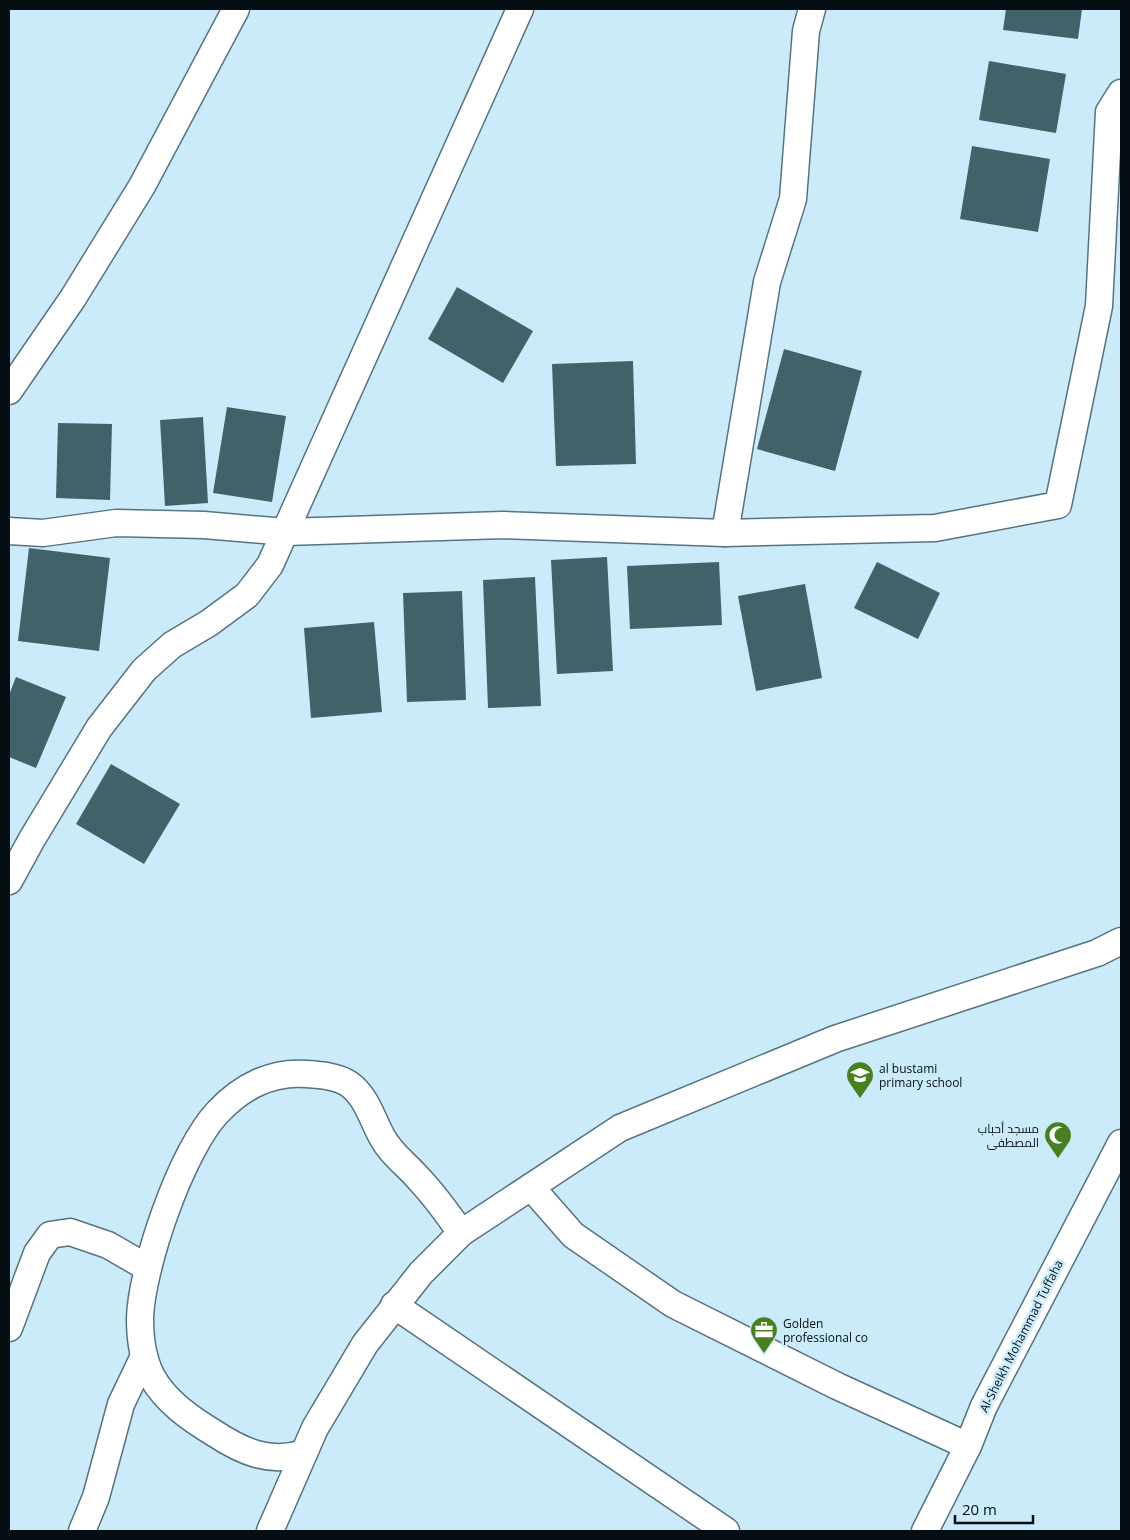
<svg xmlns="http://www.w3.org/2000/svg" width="1130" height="1540" viewBox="0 0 1130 1540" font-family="'Open Sans',Cairo,sans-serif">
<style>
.building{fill:#406268}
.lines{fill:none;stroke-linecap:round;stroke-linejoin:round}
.street-casing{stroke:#567381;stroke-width:29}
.street{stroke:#fff;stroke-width:26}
.labels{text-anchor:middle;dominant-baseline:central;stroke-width:5;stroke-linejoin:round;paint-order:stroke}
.poi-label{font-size:12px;fill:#040e13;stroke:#cbebfb;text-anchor:start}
.street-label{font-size:12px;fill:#040e13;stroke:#cbebfb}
</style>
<rect width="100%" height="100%" fill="#cbebfb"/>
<g class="building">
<path d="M1006,9h76l-4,30 -75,-9z"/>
<path d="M989,61l77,13 -10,59 -77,-13z"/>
<path d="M972,146l78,13 -12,73 -78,-13z"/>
<path d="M457,287l76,44 -30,52 -75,-44z"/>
<path d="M784,349l78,22 -27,100 -78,-22z"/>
<path d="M633,361l3,103 -80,2 -4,-102z"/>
<path d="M227,407l59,9 -14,86 -59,-9z"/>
<path d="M203,417l5,86 -43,3 -5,-86z"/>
<path d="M58,423l54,1 -2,76 -54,-2z"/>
<path d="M29,548l81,10 -11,93 -81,-10z"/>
<path d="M607,557l6,114 -56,3 -6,-114z"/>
<path d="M719,562l3,63 -92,4 -3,-63z"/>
<path d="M877,562l63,31 -22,46 -64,-31z"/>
<path d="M535,577l6,129 -53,2 -5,-128z"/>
<path d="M805,584l17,94 -66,13 -18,-95z"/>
<path d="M462,591l4,109 -59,2 -4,-109z"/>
<path d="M374,622l8,90 -71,6 -7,-90z"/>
<path d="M16,677l50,20 -30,71 -27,-11v-62z"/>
<path d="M111,764l69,40 -36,60 -68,-40z"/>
</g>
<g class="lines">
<g class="street-casing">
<g id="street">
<path d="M9,391l64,-93 69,-112 94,-177"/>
<path d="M9,531l34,2 73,-10 88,2 82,7 217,-7 222,8 210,-5 123,-23 41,-199 10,-194 12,-19"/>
<path d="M725,533l42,-251 26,-83 13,-168 6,-22"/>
<path d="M9,881l23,-42 67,-111 45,-58 28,-25 37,-22 38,-28 23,-30 250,-556"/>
<path d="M531,1187l42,48 100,69 164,82 131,60"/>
<path d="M394,1305l332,226"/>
<path d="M9,1328l28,-75 13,-18 20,-3 38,13 40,23"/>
<path d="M304,1453c-34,11 -61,-1 -90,-20 -23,-14 -48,-31 -62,-56 -9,-17 -12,-38 -12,-58 1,-51 42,-170 78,-207 23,-25 54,-41 88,-38 15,1 31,2 43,10 18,13 23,35 33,53 9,17 25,28 37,42 16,17 29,35 42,54"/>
<path d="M82,1531l14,-34 25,-93 23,-48"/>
<path d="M270,1531l45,-103 50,-84 56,-71 40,-40 159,-105 215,-89 262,-86 24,-12"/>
<path d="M925,1531l43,-85 16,-40 137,-263"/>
</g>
</g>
<use href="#street" class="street"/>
</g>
<defs>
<g id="school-pin" transform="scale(1.4375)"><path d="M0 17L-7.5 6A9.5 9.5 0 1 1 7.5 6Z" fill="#47811d" stroke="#cbebfb"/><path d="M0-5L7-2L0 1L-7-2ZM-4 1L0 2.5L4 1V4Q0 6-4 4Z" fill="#fff"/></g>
<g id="mosque-pin" transform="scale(1.4375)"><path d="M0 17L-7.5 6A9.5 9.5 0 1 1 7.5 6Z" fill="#47811d" stroke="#cbebfb"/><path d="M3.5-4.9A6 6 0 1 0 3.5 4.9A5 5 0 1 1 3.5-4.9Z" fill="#fff"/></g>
<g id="office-pin" transform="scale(1.4375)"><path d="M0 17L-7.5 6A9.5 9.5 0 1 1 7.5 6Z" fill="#47811d" stroke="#cbebfb"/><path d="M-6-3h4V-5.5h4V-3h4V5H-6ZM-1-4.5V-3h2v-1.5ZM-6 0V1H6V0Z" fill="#fff"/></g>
</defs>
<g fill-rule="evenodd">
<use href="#school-pin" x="860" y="1075"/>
<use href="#mosque-pin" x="1058" y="1135"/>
<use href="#office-pin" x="764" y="1330"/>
</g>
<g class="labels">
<g class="poi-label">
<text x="879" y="1068">al bustami<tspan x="879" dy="14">primary school</tspan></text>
<text x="1039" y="1128" text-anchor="end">مسجد أحباب<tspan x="1039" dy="14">المصطفى</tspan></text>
<text x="783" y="1323">Golden<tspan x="783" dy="14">professional co</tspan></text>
</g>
<g class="street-label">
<text transform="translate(1021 1336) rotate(-63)">Al-Sheikh Mohammad Tuffaha</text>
</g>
</g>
<rect width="1130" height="1540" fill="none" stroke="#040e13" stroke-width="20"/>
<path d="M955 1515v8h78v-8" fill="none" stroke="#040e13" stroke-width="2.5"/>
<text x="962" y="1515" font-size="15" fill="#040e13" stroke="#cbebfb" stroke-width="4" paint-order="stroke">20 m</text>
</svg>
